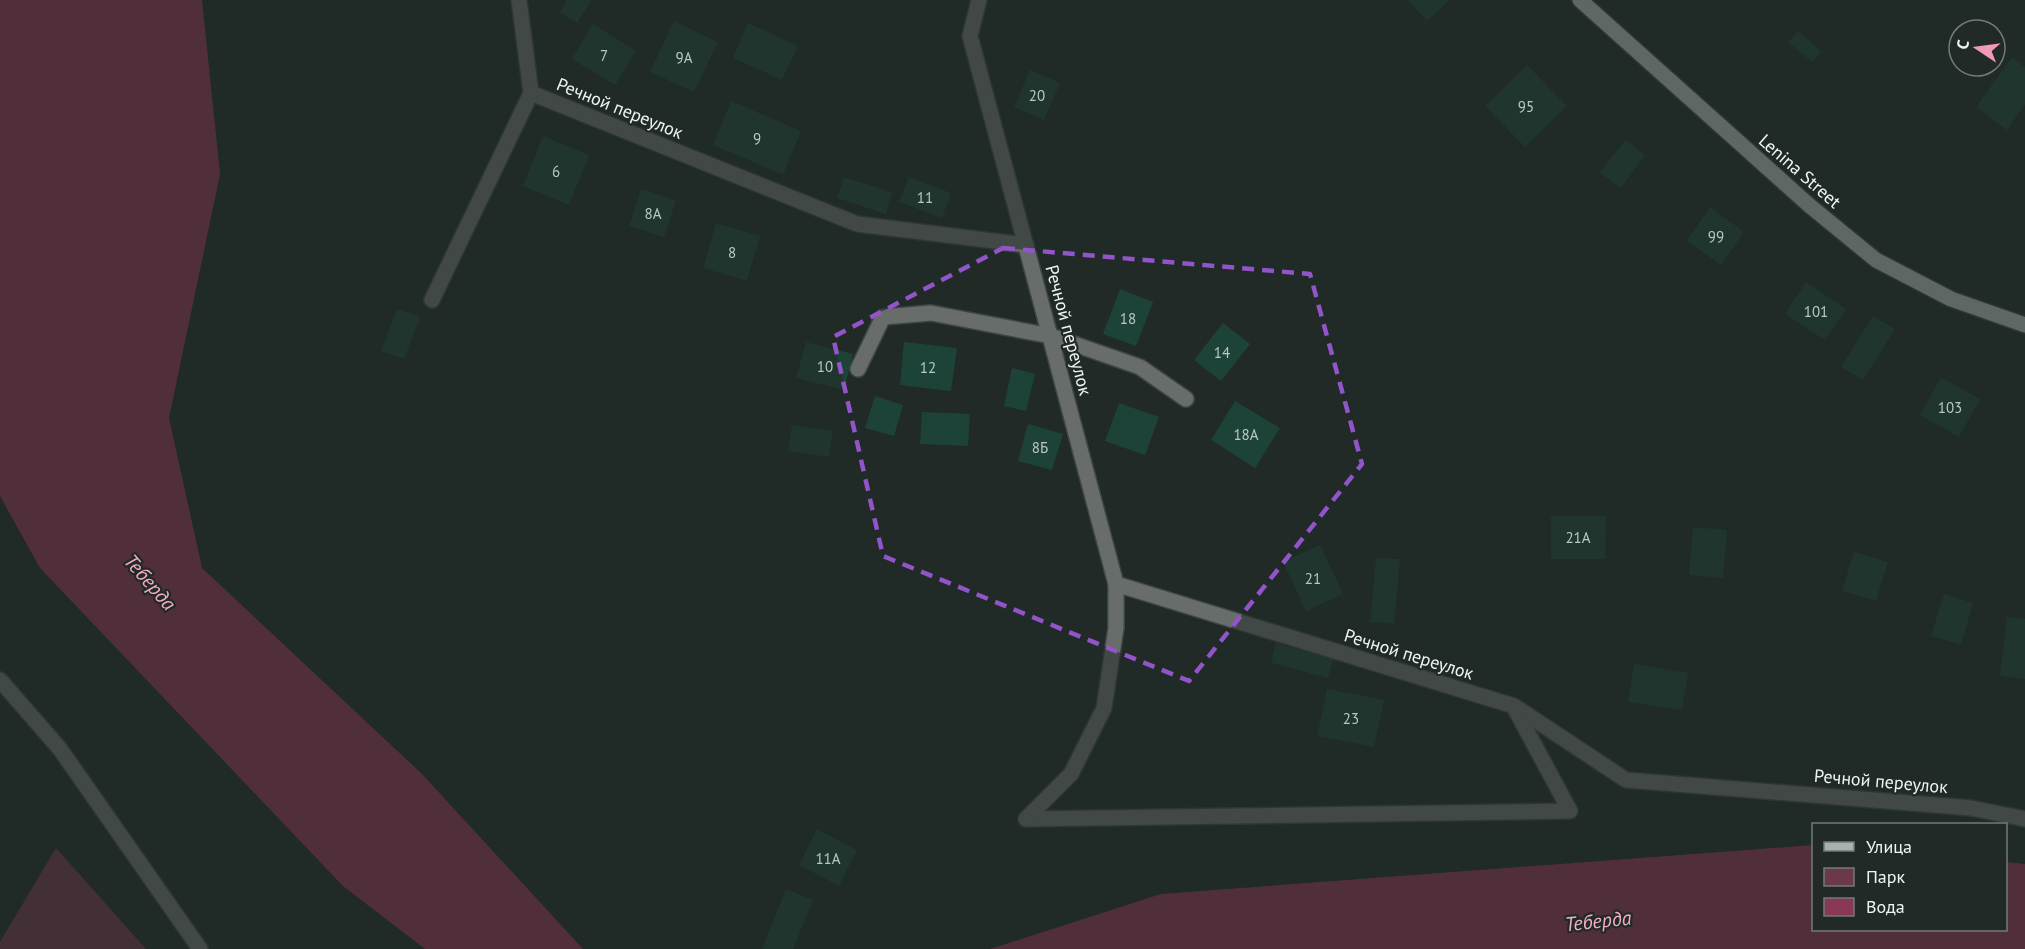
<svg xmlns="http://www.w3.org/2000/svg" width="2025" height="949" viewBox="0 0 2025 949" font-family="'PT Sans',sans-serif">
<style>
.green{fill:#6b394a}
.water{fill:#8b3756}
.building{fill:#1d4339}
.lines{fill:none;stroke-linecap:round;stroke-linejoin:round}
.minor-casing{stroke:#3e4644;stroke-width:18}
.major-casing{stroke:#3e4644;stroke-width:18}
.minor{stroke:#686d6b;stroke-width:15}
.major{stroke:#a8b2af;stroke-width:15}
.marked{fill:none;stroke:#9254c9;stroke-width:4.5;stroke-dasharray:12 8;stroke-linejoin:round}
.labels{text-anchor:middle;dominant-baseline:central;stroke-width:4.5;stroke-linejoin:round;paint-order:stroke}
.number-label{font-size:15px;fill:#bac8c4}
.street-label{font-size:18px;fill:#eff5f3;stroke:#212a27}
.water-label{font-size:20px;font-style:italic;fill:#f4acc2;stroke:#212a27}
</style>
<rect width="100%" height="100%" fill="#212a27"/>
<path class="green" d="M56,848l90,101h-146v-7z"/>
<g class="water">
<path d="M0,0h202l18,174 -51,244 33,150 220,206 161,175h-158l-82,-63 -303,-318 -40,-72z"/>
<path d="M1813,845l1,85h192v-68l19,2v85h-1035l171,-55z"/>
</g>
<g class="building">
<path d="M567,0h25l-15,23 -17,-11z"/>
<path d="M1408,0h42l-23,21z"/>
<path d="M674,21l44,21 -24,50 -44,-20z"/>
<path d="M748,23l50,23 -16,34 -49,-22z"/>
<path d="M593,24l43,27 -21,34 -43,-26z"/>
<path d="M1798,31l23,20 -9,11 -24,-20z"/>
<path d="M2012,57l13,10v37l-18,26 -31,-23z"/>
<path d="M1527,65l40,41 -42,41 -40,-41z"/>
<path d="M1030,70l30,13 -16,37 -30,-13z"/>
<path d="M731,101l70,30 -18,44 -70,-30z"/>
<path d="M543,136l46,19 -20,50 -46,-19z"/>
<path d="M1625,140l20,15 -24,33 -21,-15z"/>
<path d="M844,177l48,15 -6,22 -49,-16z"/>
<path d="M909,177l42,16 -9,25 -43,-16z"/>
<path d="M641,189l35,11 -12,37 -35,-11z"/>
<path d="M1710,207l34,25 -23,33 -34,-24z"/>
<path d="M716,223l44,13 -13,45 -44,-13z"/>
<path d="M1806,282l40,27 -21,31 -40,-26z"/>
<path d="M1120,289l33,13 -17,44 -33,-12z"/>
<path d="M397,309l23,8 -16,42 -23,-8z"/>
<path d="M1873,316l22,13 -32,51 -22,-13z"/>
<path d="M1223,323l27,21 -29,37 -27,-21z"/>
<path d="M806,342l47,12 -9,36 -48,-12z"/>
<path d="M904,342l53,6 -6,43 -51,-6z"/>
<path d="M1012,368l23,6 -9,37 -22,-5z"/>
<path d="M1941,377l39,22 -21,38 -39,-22z"/>
<path d="M875,396l28,9 -9,31 -29,-8z"/>
<path d="M1235,401l45,27 -25,40 -44,-28z"/>
<path d="M1119,403l40,14 -14,38 -40,-14z"/>
<path d="M922,412l48,2 -2,32 -48,-2z"/>
<path d="M1028,424l35,10 -11,36 -34,-9z"/>
<path d="M792,425l41,6 -4,26 -41,-6z"/>
<path d="M1551,516h55l-1,43h-54z"/>
<path d="M1693,527l34,3 -4,48 -34,-3z"/>
<path d="M1320,545l23,49 -37,17 -23,-49z"/>
<path d="M1854,552l34,10 -12,39 -34,-10z"/>
<path d="M1376,558l24,1 -6,65 -24,-2z"/>
<path d="M1944,594l29,9 -12,42 -30,-9z"/>
<path d="M2007,617l18,2v60l-25,-3z"/>
<path d="M1276,643l57,16 -5,19 -57,-15z"/>
<path d="M1634,664l54,9 -6,37 -54,-8z"/>
<path d="M1327,689l57,11 -10,47 -57,-11z"/>
<path d="M817,829l40,21 -18,36 -40,-21z"/>
<path d="M786,889l27,11 -20,49h-31z"/>
</g>
<g class="lines">
<g class="minor-casing">
<g id="minor">
<path d="M519,0l12,93 326,131 169,21"/>
<path d="M979,0l-9,36 146,548 398,122 112,74 345,28 54,11"/>
<path d="M432,300l99,-207"/>
<path d="M858,369l25,-52 48,-4 120,23 89,31 46,32"/>
<path d="M0,680l60,69 140,200"/>
<path d="M1026,819l544,-8 -55,-102"/>
<path d="M1026,819l45,-45 33,-66 12,-80v-44"/>
</g>
</g>
<g class="major-casing">
<path id="major" d="M1580,0l230,206 66,54 75,39 74,26"/>
</g>
<use href="#minor" class="minor"/>
<use href="#major" class="major"/>
</g>
<path d="M0 0H2025V949H0ZM1003,248l307,26 52,190 -173,217 -306,-125 -50,-219z" fill="#212a27" fill-opacity=".55" fill-rule="evenodd"/>
<path class="marked" d="M1003,248l307,26 52,190 -173,217 -306,-125 -50,-219z"/>
<g class="labels">
<g class="number-label">
<text x="604" y="55">7</text>
<text x="684" y="57">9А</text>
<text x="1037" y="95">20</text>
<text x="1526" y="106">95</text>
<text x="757" y="138">9</text>
<text x="556" y="171">6</text>
<text x="925" y="197">11</text>
<text x="653" y="213">8А</text>
<text x="1716" y="236">99</text>
<text x="732" y="252">8</text>
<text x="1816" y="311">101</text>
<text x="1128" y="318">18</text>
<text x="1222" y="352">14</text>
<text x="825" y="366">10</text>
<text x="928" y="367">12</text>
<text x="1950" y="407">103</text>
<text x="1246" y="434">18А</text>
<text x="1040" y="447">8Б</text>
<text x="1578" y="537">21А</text>
<text x="1313" y="578">21</text>
<text x="1351" y="718">23</text>
<text x="828" y="858">11А</text>
</g>
<g class="street-label">
<text transform="translate(620 108) rotate(22)">Речной переулок</text>
<text transform="translate(1800 171) rotate(41)">Lenina Street</text>
<text transform="translate(1069 330) rotate(75)">Речной переулок</text>
<text transform="translate(1409 654) rotate(17)">Речной переулок</text>
<text transform="translate(1881 781) rotate(5)">Речной переулок</text>
</g>
<g class="water-label">
<text transform="translate(150 582) rotate(49)">Теберда</text>
<text transform="translate(1598 921) rotate(-6)">Теберда</text>
</g>
</g>
<rect x="1812" y="823" width="195" height="108" fill="#212a27" stroke="#737b79" stroke-width="1.5"/>
<rect x="1824" y="842" width="30" height="9" fill="#a8b2af" stroke="#737b79" stroke-width="1.5"/>
<text x="1866" y="853" font-size="18" fill="#eff5f3">Улица</text>
<rect x="1824" y="868" width="30" height="18" fill="#6b394a" stroke="#737b79" stroke-width="1.5"/>
<text x="1866" y="883" font-size="18" fill="#eff5f3">Парк</text>
<rect x="1824" y="898" width="30" height="18" fill="#8b3756" stroke="#737b79" stroke-width="1.5"/>
<text x="1866" y="913" font-size="18" fill="#eff5f3">Вода</text>
<g transform="translate(1977 48) rotate(283)"><circle r="28" fill="#212a27" stroke="#737b79" stroke-width="1.5"/>
<path d="M0-4.5L10 22L0 15L-10 22Z" fill="#f09ab5"/>
<text y="-9" font-size="16" font-weight="bold" text-anchor="middle" fill="#eff5f3">С</text>
</g>
</svg>
